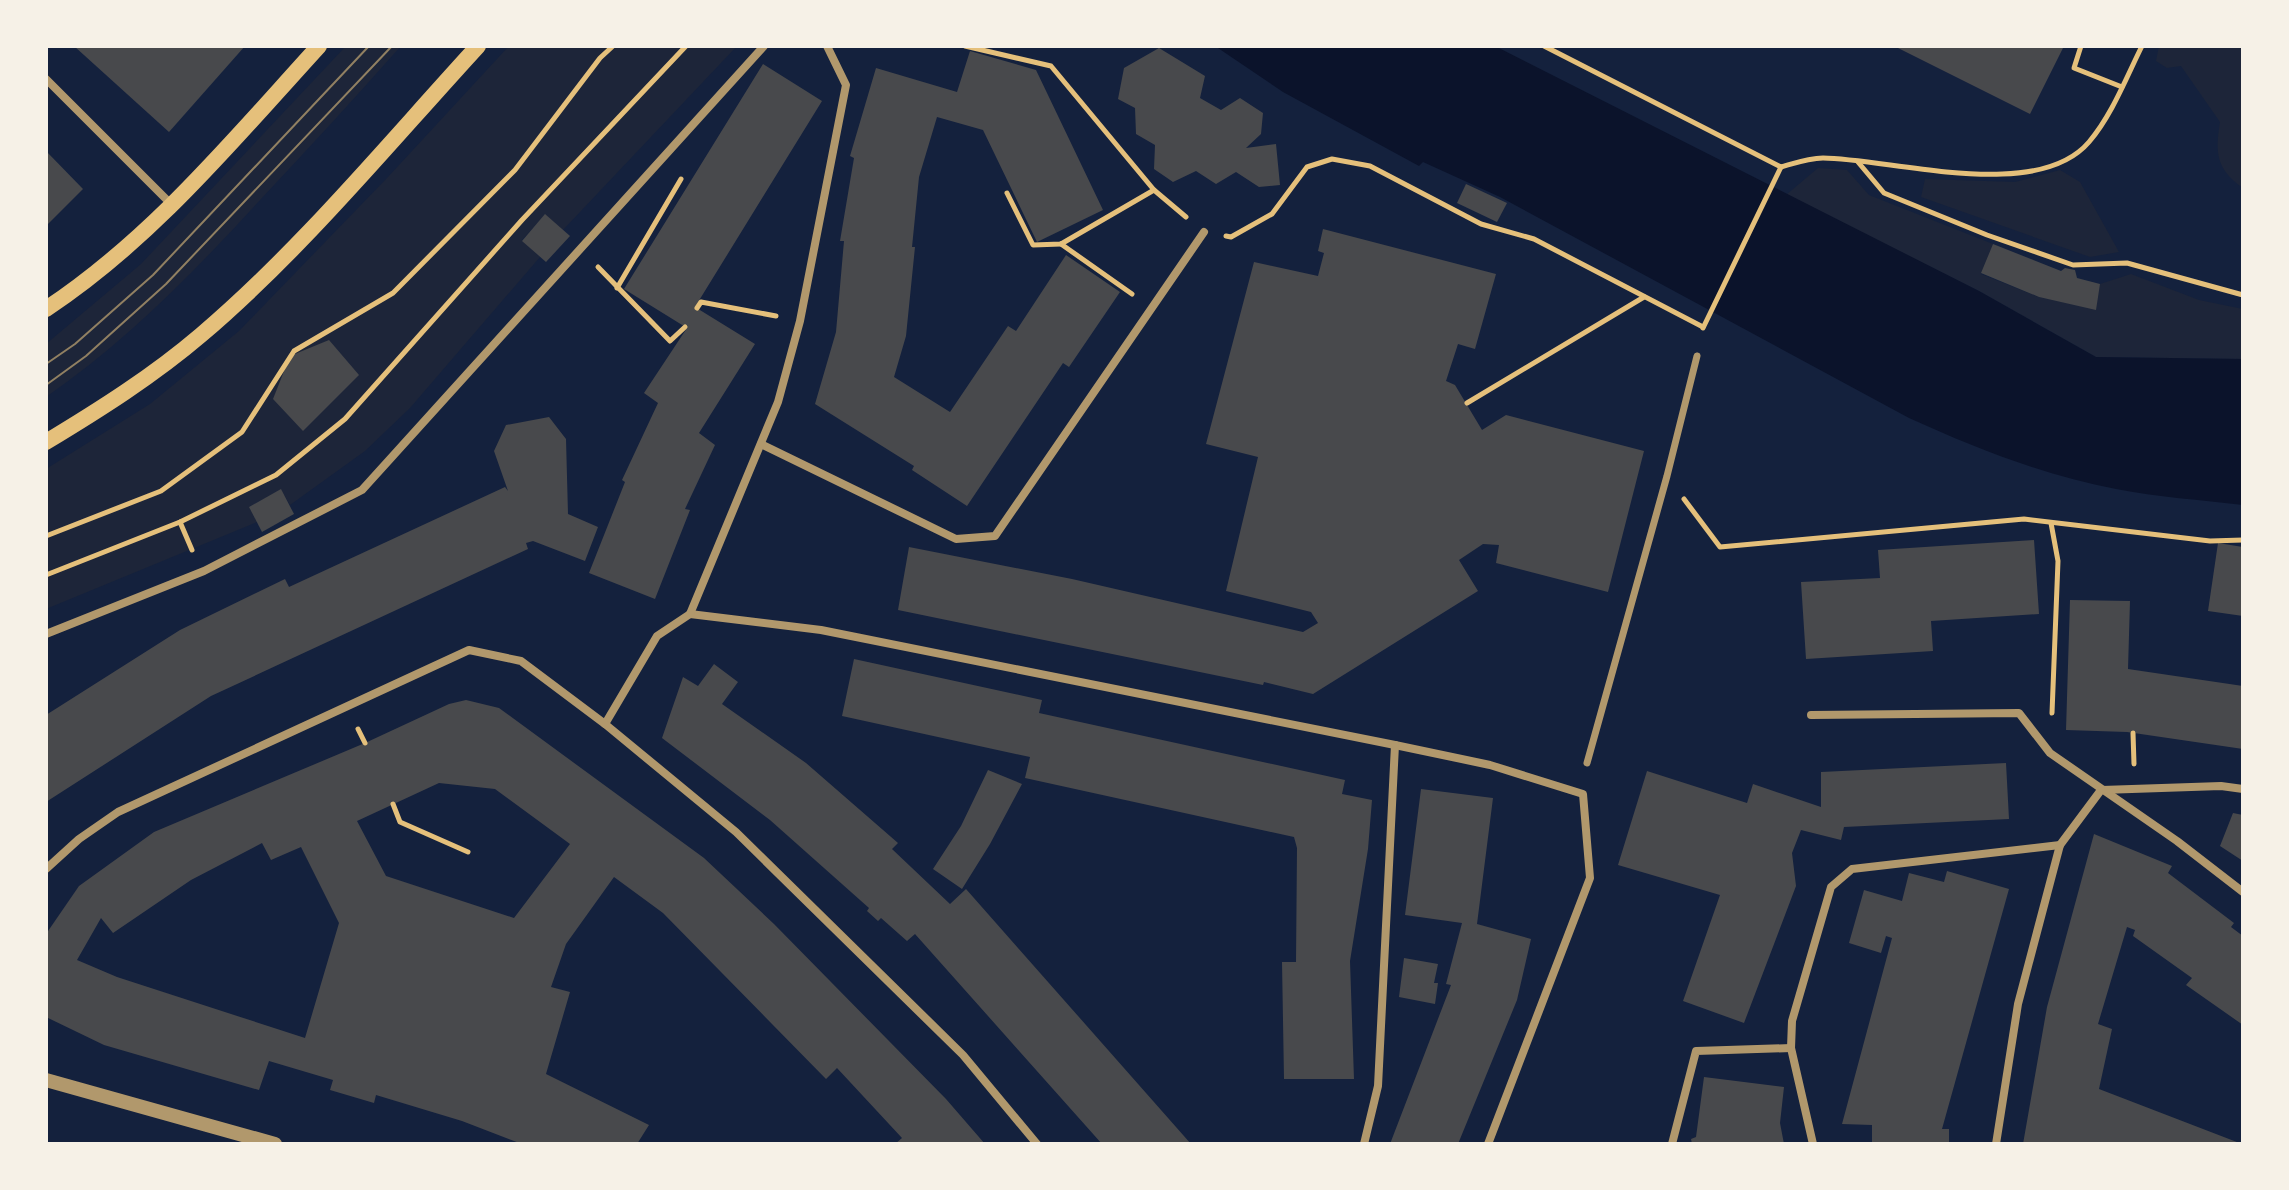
<svg xmlns="http://www.w3.org/2000/svg" width="2289" height="1190" viewBox="0 0 2289 1190" font-family="Rubik,sans-serif">
<style>
.green{fill:#1d2539}
.water{fill:#0b132b}
.building{fill:#48494c;fill-rule:evenodd}
.lines{fill:none;stroke-linecap:round;stroke-linejoin:round}
.path{stroke:#e5c07b;stroke-width:5}
.pedestrian{stroke:#b1986c;stroke-width:7}
.minor{stroke:#b1986c;stroke-width:8}
.tertiary{stroke:#b1986c;stroke-width:14}
.secondary{stroke:#e5c07b;stroke-width:16}
.tram{stroke:#918062;stroke-width:2}
</style>
<rect width="100%" height="100%" fill="#14213d"/>
<g class="green">
<path d="M346,46h55c-46,52 -93,103 -140,153 -66,72 -134,142 -215,198v-53l95,-80z"/>
<path d="M509,46h228l-174,184 -18,-15 -23,25 18,17 -130,151 -45,43 -75,54 -9,-15 -32,17 8,15 -211,87v-140l104,-65 89,-73 149,-154z"/>
<path d="M2159,46h84v142c-27,-19 -28,-35 -23,-66l-39,-56 -14,2 -11,-7z"/>
<path d="M1818,168l29,2 22,25 124,49 -12,30 58,23 56,12 5,-25 31,-10 68,26 44,9v50l-147,-2 -117,-66 -193,-96z"/>
<path d="M2060,170l20,12 39,70 -29,5 -169,-60 4,-18 90,3z"/>
</g>
<path class="water" d="M1215,46h280l484,245 117,66 147,2v146c-42,-5 -86,-8 -127,-16 -73,-14 -141,-41 -207,-71l-409,-221 -77,-35 -4,4 -136,-74z"/>
<g class="building">
<path d="M74,46h171l-76,86z"/>
<path d="M1894,46h170l-34,68z"/>
<path d="M1159,48l46,28 -5,22 21,12 19,-12 23,15 -2,21 -15,14 30,-4 4,41 -21,2 -23,-15 -20,12 -20,-13 -23,11 -19,-13 1,-24 -19,-11 -1,-26 -17,-9 6,-31z"/>
<path d="M970,51l66,19 67,140 -66,32 -54,-112 -46,-13 -18,60 -7,70h3l-9,89 -12,41 56,35 58,-86 8,5 50,-76 54,37 -51,75 -6,-4 -96,143 -55,-36 2,-4 -99,-62 21,-72 8,-91h-4l14,-83 -4,-2 26,-88 81,24z"/>
<path d="M763,64l59,37 -127,206 60,37 -56,89 16,12 -30,64 5,1 -35,89 -66,-26 36,-91 -3,-2 36,-77 -14,-10 43,-65 -63,-39z"/>
<path d="M46,151l37,38 -37,37z"/>
<path d="M1466,184l41,19 -10,19 -40,-19z"/>
<path d="M545,214l25,22 -24,26 -24,-21z"/>
<path d="M1323,229l173,45 -21,75 -17,-5 -12,37 9,4 27,45 24,-15 138,36 -36,141 -112,-29 3,-18 -16,-1 -24,16 19,31 -165,103 -49,-12 -1,3 -365,-75 11,-63 163,32 231,53 15,-9 -7,-11 -85,-21 32,-134 -52,-13 48,-182 64,14 6,-23 -6,-2z"/>
<path d="M1993,244l68,27 4,-3 10,2 2,8 23,6 -4,26 -57,-13 -58,-24z"/>
<path d="M329,340l30,35 -56,56 -30,-32 17,-43z"/>
<path d="M549,417l17,22 2,75 30,13 -13,34 -52,-20 -7,2 2,6 -317,147 -165,106v-87l134,-85 105,-51 4,8 216,-100 3,4 -14,-40 12,-26z"/>
<path d="M281,489l13,25 -32,18 -13,-25z"/>
<path d="M2034,540l5,74 -108,7 2,30 -127,8 -5,-77 79,-4 -2,-28z"/>
<path d="M2218,543l25,4v69l-35,-5z"/>
<path d="M2070,600l60,1 -2,68 115,17v63l-116,-17 -61,-2z"/>
<path d="M854,659l188,41 -3,13 306,67 -3,14 30,6 -4,49 -18,112 4,118h-70l-2,-117h14l1,-114 -3,-11 -269,-59 5,-21 -188,-41z"/>
<path d="M714,664l24,18 -16,22 84,59 92,80 -6,6 58,55 16,-15 225,255h-89l-187,-210 -8,7 -26,-23 -3,3 -11,-10 2,-3 -99,-88 -108,-82 21,-61 15,9z"/>
<path d="M466,700l33,8 205,150 70,66 172,175 39,45h-90l7,-6 -65,-70 -11,11 -163,-166 -49,-36 -48,67 -15,43 19,5 -24,82 103,51 -12,19h-115l-60,-23 -86,-26 -2,8 -44,-13 3,-10 -64,-19 -10,29 -155,-45 -58,-28v-83l33,-48 75,-54 211,-89 84,-39zM439,783l56,6 75,55 -56,74 -128,-42 -29,-55zM262,843l9,17 30,-13 38,76 -34,115 -188,-61 -40,-17 24,-42 12,15 78,-53z"/>
<path d="M2006,763l3,56 -165,8 -3,13 -40,-10 -9,23 4,33 -52,137 -61,-22 37,-106 -102,-30 29,-94 100,32 6,-19 68,23v-35z"/>
<path d="M988,770l34,14 -32,60 -28,45 -29,-20 28,-43z"/>
<path d="M1421,789l72,9 -16,126 54,15 -14,61 -59,144h-68l61,-159 -5,-1 16,-61 -57,-8z"/>
<path d="M2233,813l10,2v46l-23,-15z"/>
<path d="M2094,834l78,32 -4,7 66,50 -3,4 12,9v89l-57,-40 6,-7 -59,-42 2,-6 -8,-3 -29,97 14,5 -13,60 143,55h-219l24,-137z"/>
<path d="M1947,871l62,18 -67,240h7v15h-77v-19l-30,-1 50,-186 -6,-2 -5,17 -32,-10 15,-53 38,11 7,-28 35,9z"/>
<path d="M1404,958l34,6 -4,19h4l-3,21 -36,-7z"/>
<path d="M1704,1077l80,10 -4,36 4,21h-92l-1,-5 5,-2z"/>
</g>
<g class="lines">
<g class="path">
<path d="M965,46l86,20 103,124 32,27"/>
<path d="M1544,46l237,121c14,-4 28,-9 42,-9 70,1 214,45 266,-16 23,-27 37,-64 53,-96"/>
<path d="M2081,46l-7,22 48,19"/>
<path d="M1858,162l26,31 103,42 86,30 54,-2 116,32"/>
<path d="M1007,193l26,52 28,-1 93,-54"/>
<path d="M1226,236l5,1 41,-23 35,-47 25,-8 38,7 111,58 53,15 169,88"/>
<path d="M1061,244l71,50"/>
<path d="M598,267l72,74 15,-14"/>
<path d="M617,288l64,-109"/>
<path d="M697,308l4,-6 75,14"/>
<path d="M1703,328l78,-161"/>
<path d="M1467,403l177,-106"/>
<path d="M1684,499l36,48 304,-28 186,22 33,-1"/>
<path d="M180,522l12,28"/>
<path d="M2051,523l7,38 -6,152"/>
<path d="M46,536l115,-45 81,-59 52,-81 99,-58 122,-123 85,-112 13,-12"/>
<path d="M46,575l134,-53 96,-47 69,-56 177,-199 164,-174"/>
<path d="M358,729l7,14"/>
<path d="M2133,733l1,31"/>
<path d="M393,804l7,18 68,30"/>
</g>
<path class="pedestrian" d="M1587,763l80,-287 30,-120"/>
<g class="minor">
<path d="M46,79l126,126"/>
<path d="M761,444l195,95 39,-3 209,-304"/>
<path d="M690,614l131,16 574,115 95,20 93,29 7,84 -102,266"/>
<path d="M46,634l158,-63 158,-81 402,-444"/>
<path d="M1811,715l208,-2 31,40 127,88 66,51"/>
<path d="M605,724l52,-88 33,-22 88,-212 22,-81 46,-236 -19,-39"/>
<path d="M2102,790l119,-4 22,3"/>
<path d="M46,869l33,-30 39,-27 351,-162 52,11 84,63 131,108 227,223 74,89"/>
<path d="M1364,1144l14,-58 17,-341"/>
<path d="M1672,1144l24,-93 95,-3"/>
<path d="M1813,1144l-22,-96 1,-27 39,-134 21,-18 208,-24"/>
<path d="M1996,1144l22,-140 42,-159 41,-55"/>
</g>
<path class="tertiary" d="M46,1080l229,64"/>
<g class="secondary">
<path d="M46,309c106,-70 188,-170 273,-263"/>
<path d="M46,442c53,-32 107,-66 155,-107 101,-86 187,-191 277,-289"/>
</g>
<g class="tram">
<path d="M46,364l29,-20 78,-69 216,-229"/>
<path d="M46,385l40,-29 80,-72 226,-238"/>
</g>
</g>
<rect width="2289" height="1190" fill="none" stroke="#f6f1e7" stroke-width="96"/>
</svg>
